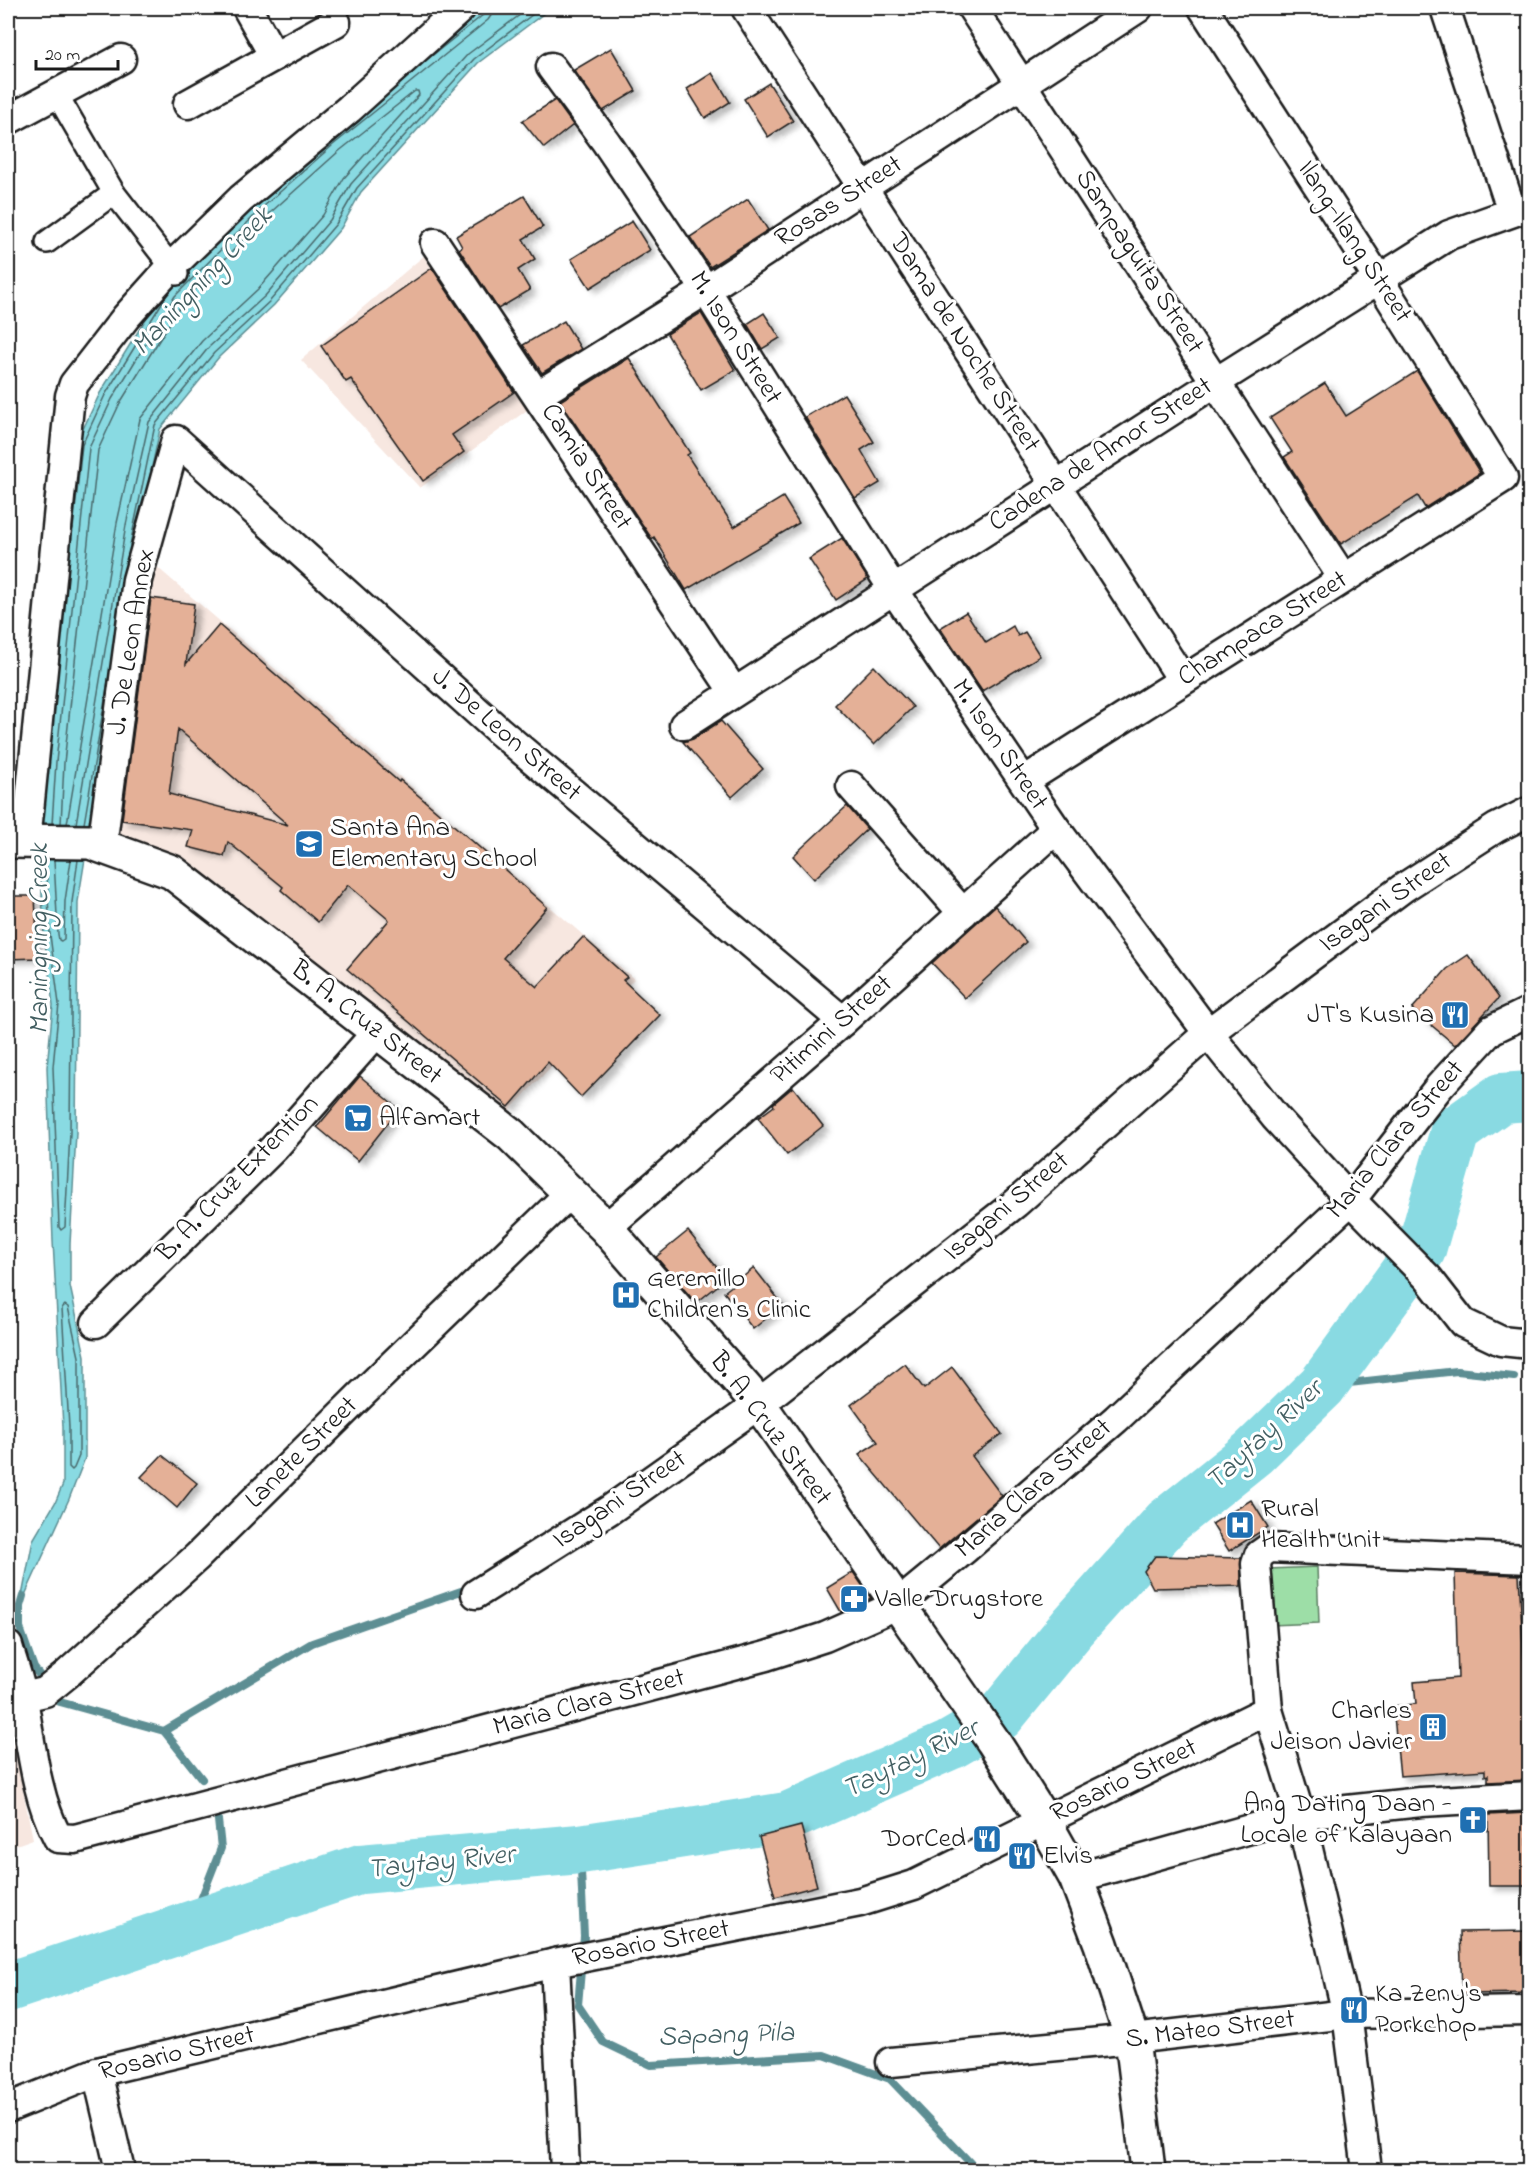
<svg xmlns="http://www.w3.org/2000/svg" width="1537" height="2178" viewBox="0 0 1537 2178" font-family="'Indie Flower',sans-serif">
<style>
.built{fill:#f7e7e0}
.green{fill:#9ddea7;stroke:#5c7d62;stroke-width:1.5}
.water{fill:#89dae2;stroke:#5d8e93;stroke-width:1.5}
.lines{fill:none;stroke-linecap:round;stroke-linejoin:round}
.shore{stroke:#48686b;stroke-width:1.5}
.stream{stroke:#5d8e93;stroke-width:8}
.river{stroke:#89dae2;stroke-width:50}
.building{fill:#e4b097;stroke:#1c1c1c;stroke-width:1.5;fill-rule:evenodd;filter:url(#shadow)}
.service-casing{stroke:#1c1c1c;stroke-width:20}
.pedestrian-casing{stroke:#1c1c1c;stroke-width:26}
.minor-casing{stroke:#1c1c1c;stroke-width:33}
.tertiary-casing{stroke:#1c1c1c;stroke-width:38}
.service{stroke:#fff;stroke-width:15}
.pedestrian{stroke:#fff;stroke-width:21}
.minor{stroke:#fff;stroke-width:28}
.tertiary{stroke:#fff;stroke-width:33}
.labels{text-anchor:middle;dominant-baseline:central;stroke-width:6;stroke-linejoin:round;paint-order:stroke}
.street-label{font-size:27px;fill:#1c1c1c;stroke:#fff}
.poi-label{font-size:27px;fill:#1c1c1c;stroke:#fff;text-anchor:start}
.water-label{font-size:28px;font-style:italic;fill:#425e61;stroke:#fff}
</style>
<defs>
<filter id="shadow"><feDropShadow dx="6" dy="4" stdDeviation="3" flood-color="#0004"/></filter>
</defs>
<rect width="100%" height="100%" fill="#fff"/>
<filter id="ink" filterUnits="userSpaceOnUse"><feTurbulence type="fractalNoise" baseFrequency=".0167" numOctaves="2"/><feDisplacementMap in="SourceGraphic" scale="12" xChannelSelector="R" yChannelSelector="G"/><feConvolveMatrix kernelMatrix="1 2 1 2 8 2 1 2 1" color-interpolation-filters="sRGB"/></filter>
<g filter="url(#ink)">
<g class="built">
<path d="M426,254l104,154 -110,80 -119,-128z"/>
<path d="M150,561l484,418 -126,133 -398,-280z"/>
<path d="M8,1717l25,122 -25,9z"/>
</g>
<path class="green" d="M1317,1567l2,56 -48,2 -2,-56z"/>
<path class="water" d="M482,8h69l-73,55 -117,129 -20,36 -67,77 -55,52 -59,72 -21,98 -61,375 -2,231 -6,111v42l15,70v102l-16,41 -49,107 13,-66 22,-37 8,-19v-57l-10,-186 -6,-174 6,-62 -9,-70 -6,-120 38,-371 24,-51 65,-105 89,-92z"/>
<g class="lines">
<g class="shore">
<path d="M424,62l59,-47 2,-7"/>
<path d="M73,529l9,-84 23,-50 63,-102"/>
<path d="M130,545l25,-120 59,-72 56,-52 66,-77 21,-36 117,-129 67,-51"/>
<path d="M52,824l4,-62 33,-314 23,-49 63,-103 89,-90 69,-61 155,-125 4,-6 1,-6"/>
<path d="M61,824l3,-61 34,-313 22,-47 63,-101 87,-89 68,-61 77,-61h3l1,4 -75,83 -21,37 -65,74 -56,52 -62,78 -23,104 -50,301"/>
<path d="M76,824l50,-299 23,-103 60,-75 56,-51 65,-76 21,-36 117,-130 61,-46"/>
<path d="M84,824l25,-149"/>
<path d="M46,859l4,76 9,69 -6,63 6,160 2,3 4,-3 5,-94 2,-231 6,-42"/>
<path d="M54,860l4,74 1,6 2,1 3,-2 1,-38 6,-41"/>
<path d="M65,1305l3,2 11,50v99l-5,12 -2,2 -3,-3v-40l-7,-119z"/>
</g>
<g class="stream">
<path d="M1322,1386l135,-15 57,6"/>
<path d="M23,1596l-3,10v22l14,40 26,34 104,29 38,48"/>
<path d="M164,1731l148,-88 149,-52"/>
<path d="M580,1849l4,87 -6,69 25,37 48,23 173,-10 66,24 87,91"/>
<path d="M191,1925l30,-77 -4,-37"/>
</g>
<path class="river" d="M8,1987l353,-118 219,-20 207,-32 163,-72 50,-29 73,-89 94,-105 86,-69 69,-67 99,-136 34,-119 46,-33 29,-2"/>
</g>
<g class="building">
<path d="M611,48l25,43 -33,20 -29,-41z"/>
<path d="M712,73l18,29 -25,16 -18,-29z"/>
<path d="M769,83l24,38 -25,16 -24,-38z"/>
<path d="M555,100l18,25 -29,23 -22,-27z"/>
<path d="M524,196l19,31 -20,12 12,20 -17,11 12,20 -32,19 -39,-60 3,-2 -6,-11z"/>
<path d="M748,199l20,31 -58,37 -20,-30z"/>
<path d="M632,221l18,29 -60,38 -19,-29z"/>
<path d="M432,268l82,124 -62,43 12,17 -41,29 -72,-102 -5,3 -25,-36z"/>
<path d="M701,313l34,57 -34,20 -34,-56z"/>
<path d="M764,313l16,25 -18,11 -15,-25z"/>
<path d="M564,321l17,28 -39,24 -19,-28z"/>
<path d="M629,358l61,95 -3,2 47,72 49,-30 16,26 -113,67 -32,-53 -2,2 -92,-138z"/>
<path d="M1417,371l63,102 -55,35 -7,-12 -77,48 -57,-87 8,-5 -22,-34 55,-35 21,33z"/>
<path d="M844,394l30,48 -13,8 19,33 -25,15 -50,-81z"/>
<path d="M842,538l26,41 -32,21 -27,-41z"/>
<path d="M151,598l43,6 -8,60 33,-39 180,157 1,-2 71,60 76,67 -44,51 34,29 46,-50 44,40 -4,3 37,35 -79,82 -33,-35 -39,45 -162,-138 42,-49 -41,-35 -30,37 -37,-32 2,-3 -55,-45 -4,14 -36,-9 5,-17 -71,-10zM178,729l110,96 -119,-31z"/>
<path d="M966,612l20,31 27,-17 5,10 7,-4 15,24 -58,35 -42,-63z"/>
<path d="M874,666l39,41 -39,38 -39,-40z"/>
<path d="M721,721l42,48 -31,28 -49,-55 10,-3z"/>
<path d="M847,806l20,23 -53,50 -21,-23z"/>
<path d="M8,896h27l3,62 -30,1z"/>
<path d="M995,906l31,36 -61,56 -33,-35z"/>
<path d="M1468,955l31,43 -44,47 -43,-36 35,-40z"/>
<path d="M360,1076l39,33 -41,52 -41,-34z"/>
<path d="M793,1087l30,39 -36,29 -29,-37 16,-12 -1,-2z"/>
<path d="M688,1231l38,48 -30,24 -40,-46z"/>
<path d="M754,1268l29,37 -30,24 -29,-37z"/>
<path d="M905,1364l19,25 28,-22 50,67 -30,22 30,40 -63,53 -80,-95 19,-12 -27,-37z"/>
<path d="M162,1455l35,28 -20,25 -36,-31z"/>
<path d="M1251,1500l17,27 -39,24 -17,-27z"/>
<path d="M1155,1556l86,2v28l-88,2 -9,-17z"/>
<path d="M853,1572l18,26 -30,14 -14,-24z"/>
<path d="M1455,1573l64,2 11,198 -3,1v6l-39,2v-7l-3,1v-6l-85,6 -7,-70 23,-2 -2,-22 44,-4z"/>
<path d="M1527,1813l1,73h-39l-1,-71z"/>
<path d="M801,1826l16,60 -42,11 -16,-60z"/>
<path d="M1530,1931v62l-68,1 -2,-62z"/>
</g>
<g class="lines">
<g class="service-casing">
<path id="service" d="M8,1727l18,-5"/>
</g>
<g class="pedestrian-casing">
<g id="pedestrian">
<path d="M56,93l58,100 63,81"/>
<path d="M47,242l67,-49"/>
</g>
</g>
<g class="minor-casing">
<g id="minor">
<path d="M247,8l27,48"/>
<path d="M746,8l436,671"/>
<path d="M972,8l371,570"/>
<path d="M1445,8l67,204"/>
<path d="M551,67l55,75 100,148 187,299 163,240 152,204 67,84 76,83 77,78 35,45 38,18 29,3"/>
<path d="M188,104l148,-82"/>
<path d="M8,120l113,-61"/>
<path d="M435,243l299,449"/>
<path d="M538,395l168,-105 432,-282"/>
<path d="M684,725l532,-343 233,-147 81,-29"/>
<path d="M1024,781l479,-303 -124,-198 -176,-272"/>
<path d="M851,786l112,127"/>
<path d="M26,842l44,-446 4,-12 52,-67 45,-50 70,-68 108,-90 112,-101"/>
<path d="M102,846l35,-266 39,-140 322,290 345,291"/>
<path d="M606,1228l237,-207 213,-192"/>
<path d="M96,1323l178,-175 103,-116"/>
<path d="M476,1594l135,-85 148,-105 257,-201 192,-170 195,-145 93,-60 34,-17"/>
<path d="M8,1646c5,18 12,36 15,53 8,45 13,98 35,139l17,1 691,-183 59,-19 72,-32 68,-56 151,-130 235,-219 88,-113 52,-57 39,-19"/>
<path d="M23,1697l22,-5 21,-17 131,-118 165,-163 208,-201"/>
<path d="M1076,1878l224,-63 121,-13 109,-6"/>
<path d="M555,1963l10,207"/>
<path d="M891,2062l241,-23 215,-25 183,-3"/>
<path d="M97,2072l23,98"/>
<path d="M8,2108l89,-36 458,-109 305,-61 54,-17 354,-175"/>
<path d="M1367,2170l-20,-156 -47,-199 -32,-105 -12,-146 3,-9 10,-7 261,11"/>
</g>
</g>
<g class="tertiary-casing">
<path id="tertiary" d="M8,841l82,1 82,30 339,263 95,93 153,176 234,337 51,80 32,57 25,66 31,95 16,131"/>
</g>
<use href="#service" class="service"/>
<use href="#pedestrian" class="pedestrian"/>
<use href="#minor" class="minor"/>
<use href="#tertiary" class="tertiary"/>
</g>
</g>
<defs>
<g id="school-square" transform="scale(1.5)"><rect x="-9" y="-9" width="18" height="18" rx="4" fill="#1f6fb2" stroke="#fff"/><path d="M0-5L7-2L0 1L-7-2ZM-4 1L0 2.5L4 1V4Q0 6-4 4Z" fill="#fff"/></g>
<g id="restaurant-square" transform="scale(1.5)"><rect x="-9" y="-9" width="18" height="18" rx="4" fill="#1f6fb2" stroke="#fff"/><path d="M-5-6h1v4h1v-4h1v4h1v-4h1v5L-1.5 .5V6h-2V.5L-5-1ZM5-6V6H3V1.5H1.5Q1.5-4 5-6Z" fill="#fff"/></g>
<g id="supermarket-square" transform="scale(1.5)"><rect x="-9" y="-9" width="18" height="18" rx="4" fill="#1f6fb2" stroke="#fff"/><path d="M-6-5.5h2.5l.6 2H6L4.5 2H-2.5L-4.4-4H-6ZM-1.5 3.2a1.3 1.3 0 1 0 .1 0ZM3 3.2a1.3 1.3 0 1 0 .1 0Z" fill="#fff"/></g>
<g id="hospital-square" transform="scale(1.5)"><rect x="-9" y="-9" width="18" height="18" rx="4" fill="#1f6fb2" stroke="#fff"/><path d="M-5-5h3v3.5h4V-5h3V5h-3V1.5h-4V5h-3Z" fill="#fff"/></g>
<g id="pharmacy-square" transform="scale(1.5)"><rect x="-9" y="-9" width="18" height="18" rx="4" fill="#1f6fb2" stroke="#fff"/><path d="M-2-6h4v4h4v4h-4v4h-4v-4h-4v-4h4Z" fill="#fff"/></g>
<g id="building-square" transform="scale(1.5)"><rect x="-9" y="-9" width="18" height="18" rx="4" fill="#1f6fb2" stroke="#fff"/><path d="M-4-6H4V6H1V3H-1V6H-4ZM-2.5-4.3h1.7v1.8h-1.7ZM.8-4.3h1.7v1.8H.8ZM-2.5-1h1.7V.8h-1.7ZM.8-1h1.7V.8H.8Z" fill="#fff"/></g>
<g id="church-square" transform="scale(1.5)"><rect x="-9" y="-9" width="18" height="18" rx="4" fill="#1f6fb2" stroke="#fff"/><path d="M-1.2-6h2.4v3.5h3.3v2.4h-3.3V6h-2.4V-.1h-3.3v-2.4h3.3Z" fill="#fff"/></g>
</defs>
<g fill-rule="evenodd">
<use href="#school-square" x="309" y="844"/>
<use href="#restaurant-square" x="1455" y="1015"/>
<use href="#supermarket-square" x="358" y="1118"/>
<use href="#hospital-square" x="626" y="1295"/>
<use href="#hospital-square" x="1240" y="1525"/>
<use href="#pharmacy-square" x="854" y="1599"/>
<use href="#building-square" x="1433" y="1727"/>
<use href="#church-square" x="1473" y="1820"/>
<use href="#restaurant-square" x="987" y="1839"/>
<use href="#restaurant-square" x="1022" y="1856"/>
<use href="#restaurant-square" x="1354" y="2010"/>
</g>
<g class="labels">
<g class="street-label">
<text transform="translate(839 202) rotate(-33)">Rosas Street</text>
<text transform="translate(1354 242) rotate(57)">Ilang-Ilang Street</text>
<text transform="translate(1139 262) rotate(57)">Sampaguita Street</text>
<text transform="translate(735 338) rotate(58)">M. Ison Street</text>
<text transform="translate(964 343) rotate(57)">Dama de Noche Street</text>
<text transform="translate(1101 455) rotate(-33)">Cadena de Amor Street</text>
<text transform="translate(586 467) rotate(57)">Camia Street</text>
<text transform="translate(1263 629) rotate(-32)">Champaca Street</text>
<text transform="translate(132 642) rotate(-81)">J. De Leon Annex</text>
<text transform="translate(506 735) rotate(41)">J. De Leon Street</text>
<text transform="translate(999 745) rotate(56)">M. Ison Street</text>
<text transform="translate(1386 903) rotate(-35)">Isagani Street</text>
<text transform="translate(366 1023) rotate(38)">B. A. Cruz Street</text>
<text transform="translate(832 1030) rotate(-41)">Pitimini Street</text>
<text transform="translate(1396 1140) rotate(-50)">Maria Clara Street</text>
<text transform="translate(238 1179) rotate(-46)">B. A. Cruz Extention</text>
<text transform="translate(1007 1207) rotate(-40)">Isagani Street</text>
<text transform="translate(770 1429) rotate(53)">B. A. Cruz Street</text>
<text transform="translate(302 1453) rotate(-45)">Lanete Street</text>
<text transform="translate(1034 1489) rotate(-41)">Maria Clara Street</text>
<text transform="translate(620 1500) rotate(-34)">Isagani Street</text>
<text transform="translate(589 1703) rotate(-15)">Maria Clara Street</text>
<text transform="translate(1124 1781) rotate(-26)">Rosario Street</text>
<text transform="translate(651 1944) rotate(-11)">Rosario Street</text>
<text transform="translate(1210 2030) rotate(-7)">S. Mateo Street</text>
<text transform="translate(177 2054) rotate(-14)">Rosario Street</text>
</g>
<g class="poi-label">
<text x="330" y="828">Santa Ana<tspan x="330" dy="31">Elementary School</tspan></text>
<text x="1434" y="1015" text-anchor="end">JT's Kusina</text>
<text x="379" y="1118">Alfamart</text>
<text x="647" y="1279">Geremillo<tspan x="647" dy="31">Children's Clinic</tspan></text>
<text x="1261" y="1509">Rural<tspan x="1261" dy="31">Health Unit</tspan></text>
<text x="875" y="1599">Valle Drugstore</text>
<text x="1412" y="1711" text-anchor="end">Charles<tspan x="1412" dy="31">Jeison Javier</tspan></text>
<text x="1452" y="1804" text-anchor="end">Ang Dating Daan -<tspan x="1452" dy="31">Locale of Kalayaan</tspan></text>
<text x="966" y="1839" text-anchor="end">DorCed</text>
<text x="1043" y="1856">Elvis</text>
<text x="1375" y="1994">Ka Zeny's<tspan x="1375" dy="31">Porkchop</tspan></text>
</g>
<g class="water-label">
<text transform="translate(203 282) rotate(-47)">Maningning Creek</text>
<text transform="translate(40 939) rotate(-90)">Maningning Creek</text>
<text transform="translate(1265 1436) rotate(-43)">Taytay River</text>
<text transform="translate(911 1760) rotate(-26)">Taytay River</text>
<text transform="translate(441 1863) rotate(-6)">Taytay River</text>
<text transform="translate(726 2036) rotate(-2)">Sapang Pila</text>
</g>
</g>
<rect width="1537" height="2178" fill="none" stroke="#fff" stroke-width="30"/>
<rect x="15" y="15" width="1507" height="2148" fill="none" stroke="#1c1c1c" stroke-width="2" filter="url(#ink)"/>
<path d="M36 60v9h82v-9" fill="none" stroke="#1c1c1c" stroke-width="3"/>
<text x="45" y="60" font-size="18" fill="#1c1c1c" stroke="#ffffff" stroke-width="4.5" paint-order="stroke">20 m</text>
</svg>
